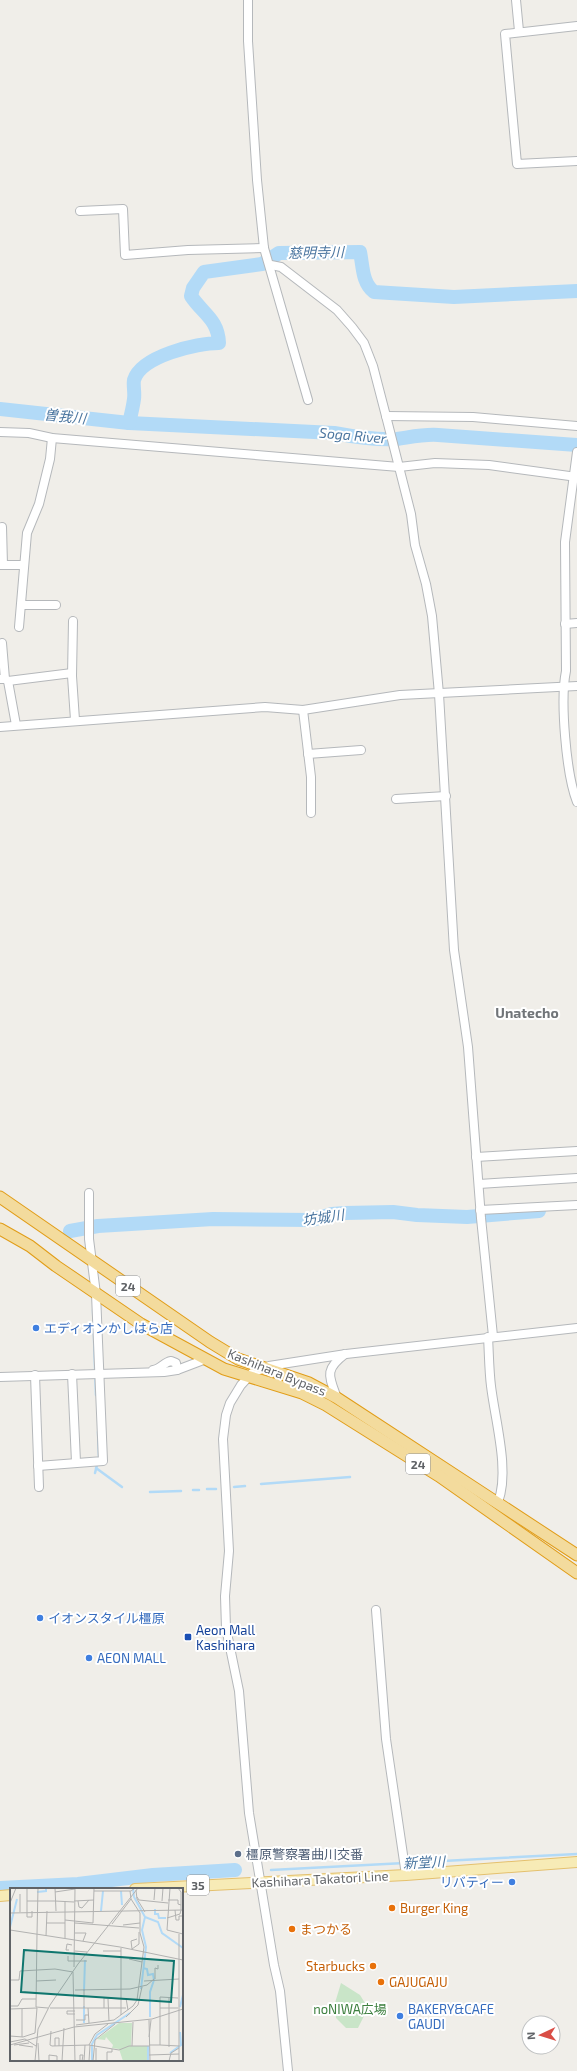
<svg xmlns="http://www.w3.org/2000/svg" width="577" height="2071" viewBox="0 0 577 2071" font-family="'Exo 2','Noto Sans JP',sans-serif">
<style>
.green{fill:#c9e5c8}
.lines{fill:none;stroke-linecap:round;stroke-linejoin:round}
.stream{stroke:#b2daf7;stroke-width:2.5}
.river{stroke:#b2daf7;stroke-width:14}
.minor-casing{stroke:#b5b8bb;stroke-width:10}
.major-casing{stroke:#e4c06e;stroke-width:12}
.highway-casing{stroke:#e19d18;stroke-width:13}
.minor{stroke:#fff;stroke-width:8}
.major{stroke:#f7ebb6;stroke-width:10}
.highway{stroke:#f3db9d;stroke-width:11}
.shop-dot{fill:#3f7fe0;stroke:#fff;stroke-width:1.5}
.transit-dot{fill:#1a4fb4;stroke:#fff;stroke-width:1.5}
.service-dot{fill:#5c6f8a;stroke:#fff;stroke-width:1.5}
.food-dot{fill:#e8710a;stroke:#fff;stroke-width:1.5}
.labels{text-anchor:middle;dominant-baseline:central;stroke-width:4;stroke-linejoin:round;paint-order:stroke}
.shield{fill:#fff;stroke:#909295;stroke-width:1}
.shield-label{font-size:12px;font-weight:bold;fill:#606367}
.shop-label{font-size:13px;fill:#366cbe;stroke:#fff;text-anchor:start}
.street-label{font-size:13px;fill:#606367;stroke:#fff}
.transit-label{font-size:13px;fill:#164399;stroke:#fff;text-anchor:start}
.service-label{font-size:13px;fill:#4e5e75;stroke:#fff;text-anchor:start}
.food-label{font-size:13px;fill:#c56008;stroke:#fff;text-anchor:start}
.park-label{font-size:13px;fill:#3e8040;stroke:#fff}
.water-label{font-size:14px;font-style:italic;fill:#4b76a0;stroke:#fff}
.neighbourhood-label{font-size:14px;font-weight:bold;fill:#717579;stroke:#fff}
.inset-river{fill:none;stroke:#b2daf7;stroke-width:2}
.inset-road{fill:none;stroke:#b2b2b1;stroke-width:1}
.view{fill:#0f766e;fill-opacity:0.15;stroke:#0f766e;stroke-width:2}
.inset-edge{fill:none;stroke:#606367;stroke-width:2}
</style>
<rect width="100%" height="100%" fill="#f0eee9"/>
<path class="green" d="M341,1983l19,12 8,13 -10,20h-12l-10,-10 -1,-15z"/>
<g class="lines">
<g class="stream">
<path d="M93,1310l3,85"/>
<path d="M96,1468l26,19"/>
<path d="M95,1473l4,-16 -1,-25"/>
<path d="M261,1484l89,-7"/>
<path d="M234,1487l11,-1"/>
<path d="M207,1489h9"/>
<path d="M193,1490h6"/>
<path d="M150,1492l31,-1"/>
<path d="M271,1870l306,-16"/>
</g>
<g class="river">
<path d="M0,409l129,14 205,10c21,4 42,7 63,6 14,-2 27,-5 41,-4l139,10"/>
<path d="M129,423c2,-8 4,-16 5,-24 1,-6 -1,-14 0,-19 7,-24 63,-37 85,-37 -1,-24 -16,-29 -28,-47l2,-8 11,-16 58,-8 17,-11 81,-1c3,14 2,31 14,40l80,5 123,-6"/>
<path d="M70,1231l28,-5 115,-7 99,1 20,-6 13,-1 48,-1 24,3 50,2 72,-6"/>
<path d="M0,1888l78,-4 75,-9 82,-5"/>
</g>
<g class="minor-casing">
<g id="minor">
<path d="M248,0v41l9,139 7,68 44,152"/>
<path d="M516,0l3,31"/>
<path d="M577,26l-72,8 12,130 60,-3"/>
<path d="M80,211l43,-2 2,46 63,-5 76,-2"/>
<path d="M271,265l10,2 56,43 15,17 12,16 9,23 13,50 25,98 4,31 11,39 6,32 7,78 15,256 14,97 13,171 12,118"/>
<path d="M386,416l87,1 104,9"/>
<path d="M0,432l29,1 23,5 347,29 36,-4 54,2 88,12"/>
<path d="M577,452l-12,90 1,129c-6,29 0,103 11,131"/>
<path d="M2,527l1,38"/>
<path d="M0,565h23"/>
<path d="M21,605h35"/>
<path d="M73,621l-1,55 3,44"/>
<path d="M565,624l12,-1"/>
<path d="M19,627l8,-94 12,-29 11,-45 2,-21"/>
<path d="M2,643l3,36"/>
<path d="M0,679h5l3,2 8,44"/>
<path d="M8,681l64,-8"/>
<path d="M303,710l8,67v36"/>
<path d="M0,727l265,-20 38,3 97,-15 177,-9"/>
<path d="M308,754l53,-4"/>
<path d="M396,799l50,-3"/>
<path d="M476,1157l101,-6"/>
<path d="M479,1184l98,-6"/>
<path d="M480,1210l97,-5"/>
<path d="M488,1337c1,16 1,33 3,49 4,34 19,85 7,116"/>
<path d="M153,1370c8,-1 11,-8 18,-9l5,2 1,7"/>
<path d="M72,1374l4,88"/>
<path d="M35,1375l4,112"/>
<path d="M0,1377l164,-5 13,-2 29,-11"/>
<path d="M337,1398c-8,-22 -13,-28 8,-44"/>
<path d="M38,1466l65,-5 -7,-167 -7,-55v-46"/>
<path d="M376,1610l10,129 20,136"/>
<path d="M288,2071l-8,-80 -6,-26 -25,-152 -10,-122 -13,-63 -1,-32 4,-45 -6,-112 3,-24 4,-12 11,-18 11,-12 17,-7 77,-12 231,-26"/>
</g>
</g>
<g class="major-casing">
<g id="major">
<path d="M135,1889l271,-14 171,-13"/>
<path d="M0,1896l11,-1"/>
</g>
</g>
<g class="highway-casing">
<g id="highway">
<path d="M0,1197l210,145 28,17 71,24 28,15 240,157"/>
<path d="M0,1229l30,17 26,20 85,58 83,45 78,24 24,12 113,71 138,97"/>
</g>
</g>
<use href="#minor" class="minor"/>
<use href="#major" class="major"/>
<use href="#highway" class="highway"/>
</g>
<g class="shop-dot">
<circle cx="36" cy="1328" r="4"/>
<circle cx="40" cy="1618" r="4"/>
<circle cx="89" cy="1658" r="4"/>
<circle cx="512" cy="1882" r="4"/>
<circle cx="400" cy="2016" r="4"/>
</g>
<rect class="transit-dot" x="184" y="1633" width="8" height="8" rx="2"/>
<circle class="service-dot" cx="238" cy="1854" r="4"/>
<g class="food-dot">
<circle cx="392" cy="1908" r="4"/>
<circle cx="292" cy="1929" r="4"/>
<circle cx="373" cy="1966" r="4"/>
<circle cx="381" cy="1982" r="4"/>
</g>
<g class="labels">
<g class="shield">
<rect x="116" y="1276" width="24" height="20" rx="3"/>
<rect x="406" y="1454" width="24" height="20" rx="3"/>
<rect x="187" y="1875" width="22" height="20" rx="3"/>
</g>
<g class="shield-label">
<text x="128" y="1286">24</text>
<text x="418" y="1464">24</text>
<text x="198" y="1885">35</text>
</g>
<g class="shop-label">
<text x="44" y="1328">エディオンかしはら店</text>
<text x="48" y="1618">イオンスタイル橿原</text>
<text x="97" y="1658">AEON MALL</text>
<text x="504" y="1882" text-anchor="end">リバティー</text>
<text x="408" y="2009">BAKERY&amp;CAFE<tspan x="408" dy="15">GAUDI</tspan></text>
</g>
<g class="street-label">
<text transform="translate(277 1372) rotate(22)">Kashihara Bypass</text>
<text transform="translate(320 1879) rotate(-3)">Kashihara Takatori Line</text>
</g>
<g class="transit-label">
<text x="196" y="1630">Aeon Mall<tspan x="196" dy="15">Kashihara</tspan></text>
</g>
<g class="service-label">
<text x="246" y="1854">橿原警察署曲川交番</text>
</g>
<g class="food-label">
<text x="400" y="1908">Burger King</text>
<text x="300" y="1929">まつかる</text>
<text x="365" y="1966" text-anchor="end">Starbucks</text>
<text x="389" y="1982">GAJUGAJU</text>
</g>
<g class="park-label">
<text x="350" y="2009">noNIWA広場</text>
</g>
<g class="water-label">
<text transform="translate(316 252) rotate(-1)">慈明寺川</text>
<text transform="translate(65 416) rotate(6)">曽我川</text>
<text transform="translate(353 435) rotate(5)">Soga River</text>
<text transform="translate(323 1217) rotate(-8)">坊城川</text>
<text transform="translate(424 1862) rotate(-3)">新堂川</text>
</g>
<g class="neighbourhood-label">
<text x="527" y="1012">Unatecho</text>
</g>
</g>
<g transform="translate(10 1888)">
<rect width="173" height="173" fill="#f0eee9"/>
<path d="M109,135h13l-1,23h17l1,15h-26l-4,-12 -7,-1 1,-3 -7,-8 -1,3 -8,-1z" fill="#c9e5c8"/>
<path class="inset-river" d="M123,0l1,9 11,20 -3,13 4,17 -5,42M111,3l1,14M27,4l9,-1v-3M145,21v5h3l1,4h7M91,23l2,-20M135,29l13,5 4,11 21,15M0,39l7,-28M133,80l4,1 1,6 5,-1 1,6 -4,12v25M74,103l1,-31M74,118v17M170,119l3,-12M138,158v15M160,165l11,-8 -1,-13M82,173v-17l5,-9 33,-22"/>
<path class="inset-road" d="M45,0l1,23M160,0l-3,42 16,4M168,0l3,4v18M126,2l1,9 8,13M84,3h37l4,-3M45,4l20,-3M127,9l2,3 29,3M144,12l1,-12M158,12h10v4l3,1M17,13h28M45,13l19,1M64,13l20,-1M68,13l1,6 3,1 7,-8M152,13l1,-13M0,15l6,-15M165,22l1,10h3v-4h4M17,23v-23M17,23v6h5v-6M10,24v-18M0,25l173,-3M157,30l13,-4 1,-4M55,32l28,3M36,35h19M65,35l64,5M83,35l1,-35M102,36l19,-25M113,37l17,-2M0,42l110,17 63,13M65,45h11l-3,8M27,46l1,-46M27,46l-1,73 12,1M169,46v25M36,48l1,-25M55,50v-37M111,60v67M122,61l7,-5v-12M122,61l-1,-8 6,-2M59,62h-3l1,-6 5,1M65,63l12,1M93,63h18M58,68v5h19M119,71l13,3M64,79l1,-79M145,91v-11l3,1v-4M0,92h9l1,-9 35,-2 18,3 2,89M26,93l20,-1M134,93l35,-2M65,102l55,-1 17,-4 7,-6M116,110l2,12M159,110v49M98,111l1,22M0,118h8l4,-7h14M40,120h76M74,120v-19M78,120l1,15M94,120v-10l36,2M150,120h18M0,121l27,-1 -2,25 -12,4 -13,-1M65,126h-8v-3h8M116,129l12,-12 4,-18M66,132h9v-5h3M139,132l1,41M66,137l38,-5 19,-14 4,-6 7,-53 -4,-14v-20l-9,-14 -1,-8M41,143l-1,14 2,1 37,-1 30,5 10,-4h20M12,149v-28M139,149l2,-17M0,154l15,-3 11,7M28,155l1,18M0,157l64,-18 78,-8 31,-10M4,157l15,-2M9,157l14,2M79,157l6,-11 13,-10M139,157h11v-48l18,1M150,157l19,1M45,158v-8h4v8M122,158l1,-24M139,167l30,-1M25,173l3,-32 12,-24 28,-41 60,-76M39,173v-6l8,1v5M52,173l2,-33M70,173v-6h3l-1,6M74,173l1,-16M79,173l1,-16M83,173l2,-21 20,-16M86,173v-13M97,173v-9h5v-3M159,173l2,-8 8,-5M169,173v-102"/>
<path class="view" d="M14,62l150,11 -3,41 -150,-10z"/>
<rect width="173" height="173" class="inset-edge"/>
</g>
<g transform="translate(541 2035) rotate(266)"><circle r="19" fill="#ffffff" stroke="#bfc1c2"/>
<path d="M0-3L7 15L0 10L-7 15Z" fill="#d94e46"/>
<text y="-6" font-size="11" font-weight="bold" text-anchor="middle" fill="#606367">N</text>
</g>
</svg>
